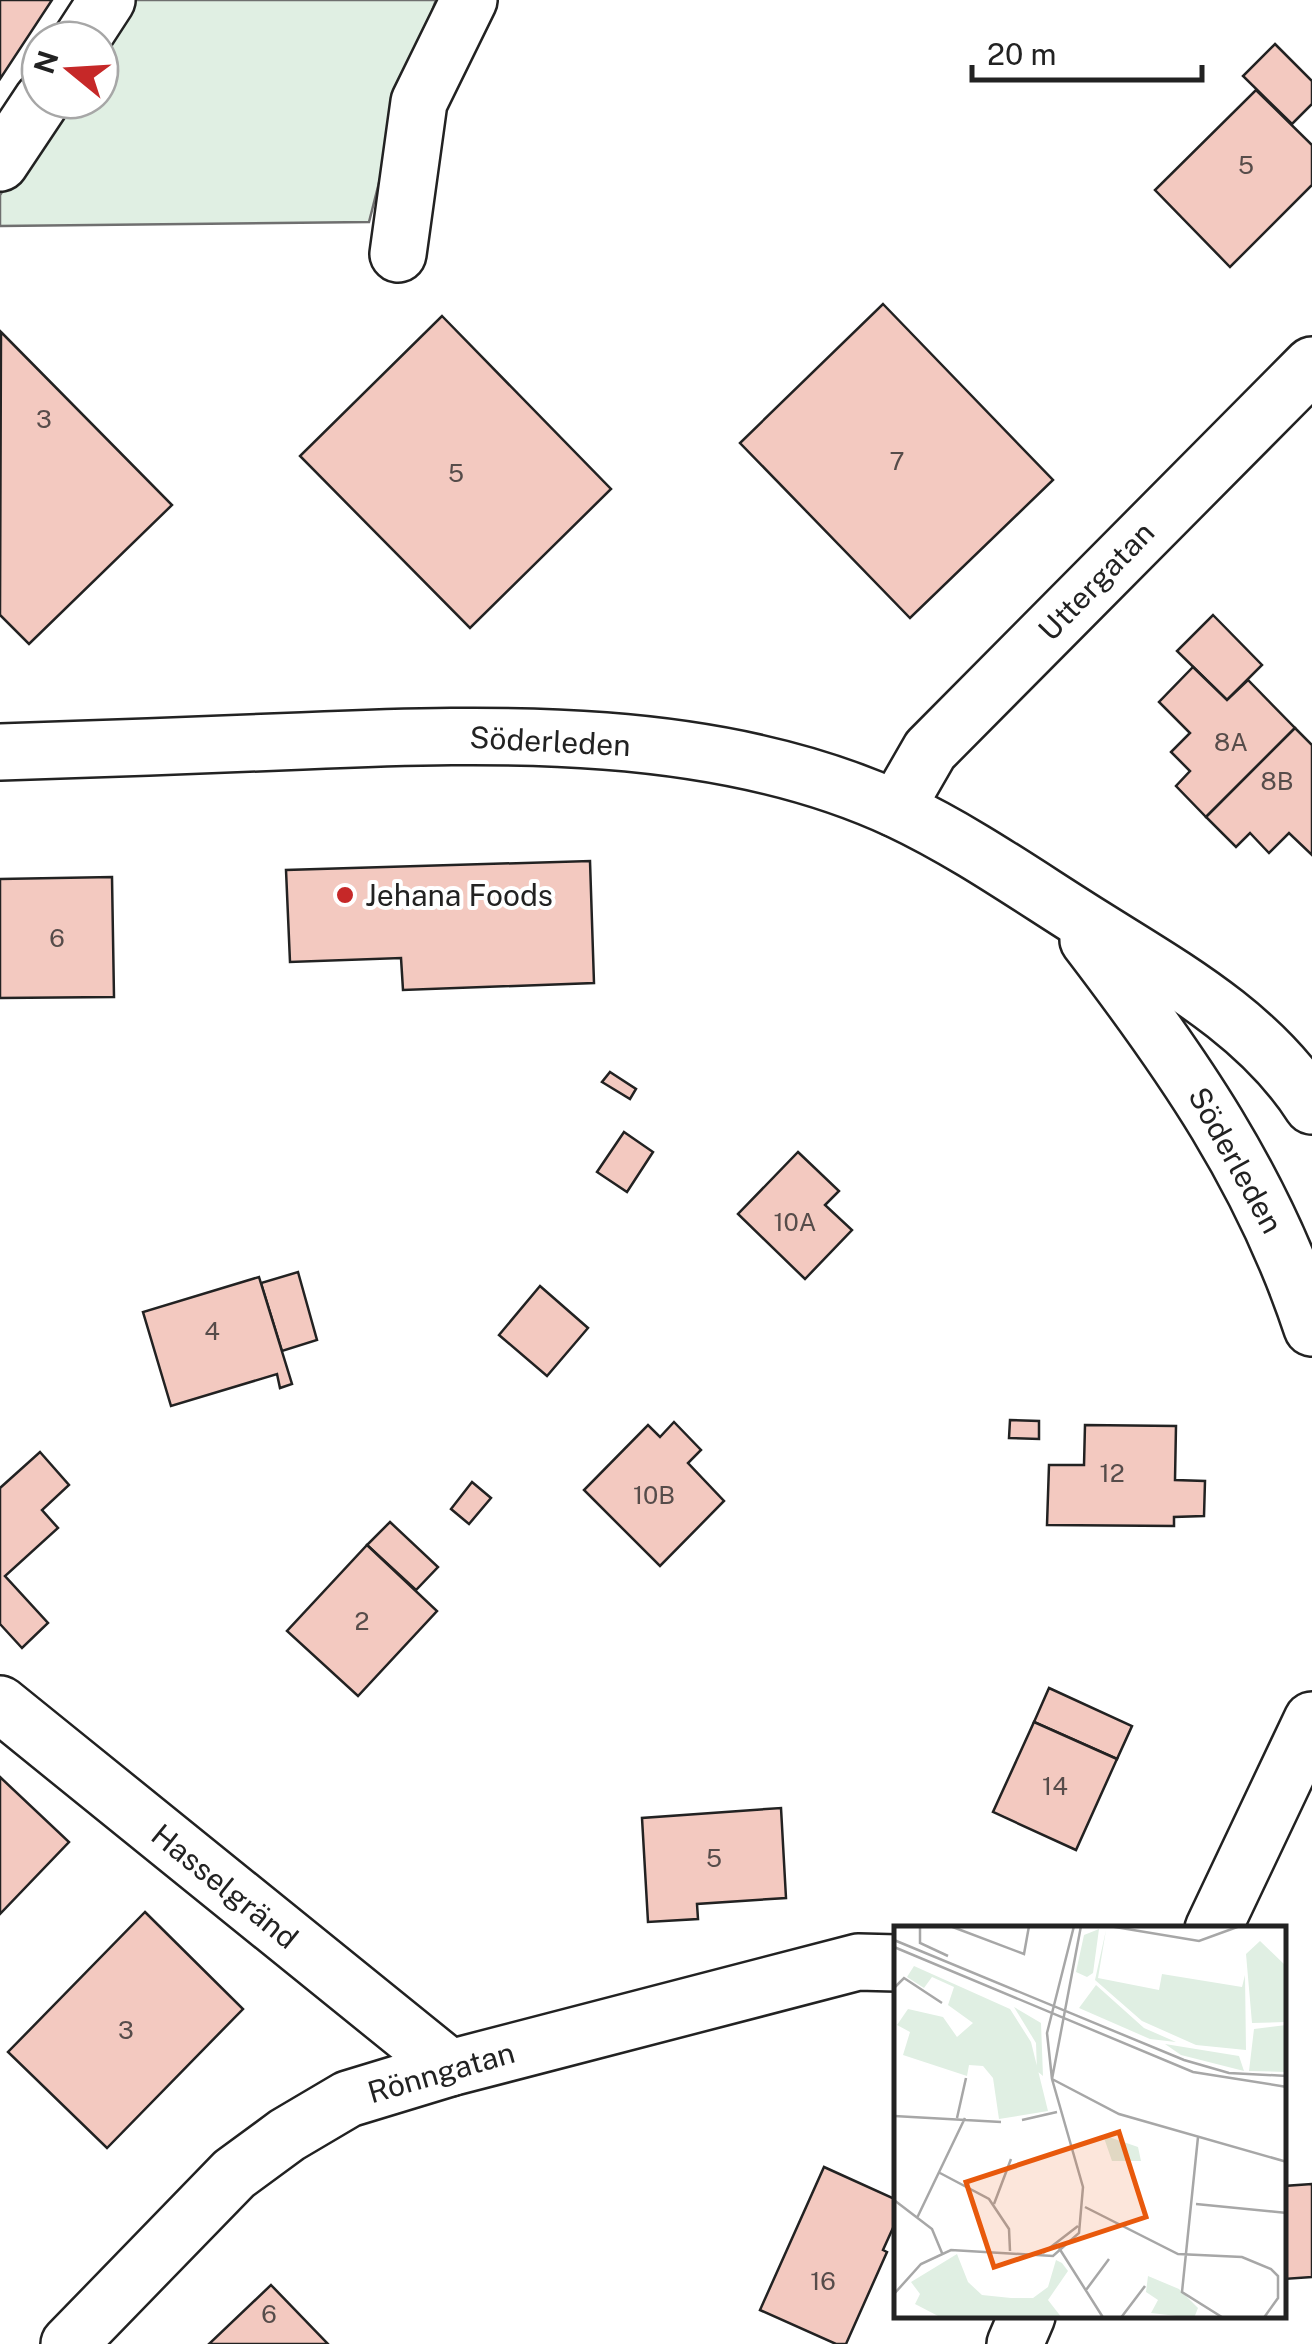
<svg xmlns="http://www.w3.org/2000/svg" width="1312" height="2344" viewBox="0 0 1312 2344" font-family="'Public Sans',sans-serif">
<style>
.green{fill:#e0efe3;stroke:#6f6f6f;stroke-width:2.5}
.building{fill:#f3c9c0;stroke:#222;stroke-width:2.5}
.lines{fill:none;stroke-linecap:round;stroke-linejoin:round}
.minor-casing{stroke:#222;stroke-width:60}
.major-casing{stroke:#222;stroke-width:60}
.minor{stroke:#fff;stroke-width:55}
.major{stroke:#fff;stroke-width:55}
.poi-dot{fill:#c62828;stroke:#fff;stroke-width:4}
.labels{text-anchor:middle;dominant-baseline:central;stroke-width:8;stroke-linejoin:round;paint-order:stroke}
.number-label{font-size:25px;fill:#564c4a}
.street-label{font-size:30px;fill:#222;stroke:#fff}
.poi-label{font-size:30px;fill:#222;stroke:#fff;text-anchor:start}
.inset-road{fill:none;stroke:#a7a7a7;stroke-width:2.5}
.view{fill:#e8590c;fill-opacity:0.15;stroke:#e8590c;stroke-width:5}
.inset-edge{fill:none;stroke:#222;stroke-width:5}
</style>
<rect width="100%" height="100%" fill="#fff"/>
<path class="green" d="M129,0h307l-35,96 -32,126 -369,4v-31l63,-95h37v-56z"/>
<g class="building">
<path d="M0,0h52l-52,79z"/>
<path d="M1275,44l37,37v23l-20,20 -49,-48z"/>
<path d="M1256,90l56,55v40l-82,82 -75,-77z"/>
<path d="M883,304l170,176 -143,138 -170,-175z"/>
<path d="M442,316l169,173 -141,139 -170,-172z"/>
<path d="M1,332l171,173 -143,139 -29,-29z"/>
<path d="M1213,615l49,50 -35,35 -50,-49z"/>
<path d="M1193,667l34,33 21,-20 47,48 -89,89 -30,-31 14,-15 -19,-19 19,-19 -31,-31z"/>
<path d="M1295,728l17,17v110l-23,-22 -20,20 -19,-20 -14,14 -30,-30z"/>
<path d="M590,861l4,122 -191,7 -2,-32 -111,4 -4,-92z"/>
<path d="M112,877l2,120 -114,1v-119z"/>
<path d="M610,1072l26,17 -6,10 -28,-17z"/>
<path d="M624,1132l29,20 -26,40 -30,-20z"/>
<path d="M798,1152l41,39 -14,14 27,25 -47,49 -67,-65z"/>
<path d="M298,1272l19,68 -35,11 -21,-68z"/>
<path d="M259,1277l33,107 -12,4 -3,-14 -106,32 -28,-94z"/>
<path d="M540,1286l48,42 -41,48 -48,-41z"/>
<path d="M1010,1420l29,1v18l-30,-1z"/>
<path d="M674,1422l27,28 -13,13 36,38 -64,65 -76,-76 64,-65 12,12z"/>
<path d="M1085,1425l91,1 -1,54 30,1 -1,35 -30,1v9l-127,-1 2,-60h35z"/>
<path d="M40,1452l29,33 -27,25 16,18 -53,48 43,47 -26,25 -22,-24v-136z"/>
<path d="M472,1482l19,16 -22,26 -18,-15z"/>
<path d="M390,1522l48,45 -22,23 -49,-45z"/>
<path d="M367,1545l70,66 -79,85 -71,-65z"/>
<path d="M1049,1688l83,38 -15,33 -83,-37z"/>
<path d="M1034,1722l83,37 -41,91 -83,-38z"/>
<path d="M0,1777l69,65 -69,72z"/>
<path d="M781,1808l5,90 -89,6 1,15 -50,3 -6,-104z"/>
<path d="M145,1912l98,97 -136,139 -99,-96z"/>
<path d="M824,2167l73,33v19l-14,31 4,2 -41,92h-10l-76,-34z"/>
<path d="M1312,2184v93l-28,2v-93z"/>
<path d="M271,2285l57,59h-119z"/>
</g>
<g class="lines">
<g class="minor-casing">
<g id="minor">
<path d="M81,40l26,-40"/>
<path d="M0,163l42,-63"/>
<path d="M398,254l21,-152 50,-102"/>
<path d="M896,809l34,-59 382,-385"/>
<path d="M0,1704l450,364"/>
<path d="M69,2344l165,-170 53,-39 61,-36 102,-31 408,-106 39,1"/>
</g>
</g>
<g class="major-casing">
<g id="major">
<path d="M0,752c101,-3 201,-7 302,-11 193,-8 416,-15 596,69 68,32 130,76 194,116 81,51 167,98 220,180"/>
<path d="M1088,940c94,123 175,239 224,388"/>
<path d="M1213,1929l99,-209"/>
<path d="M1015,2344l12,-28"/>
</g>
</g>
<use href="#minor" class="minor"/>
<use href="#major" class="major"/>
</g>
<circle class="poi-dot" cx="345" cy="895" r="10"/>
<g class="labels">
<g class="number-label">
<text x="1246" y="165">5</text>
<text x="44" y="419">3</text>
<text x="897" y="461">7</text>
<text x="456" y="473">5</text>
<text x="1231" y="742">8A</text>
<text x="1277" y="781">8B</text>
<text x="57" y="938">6</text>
<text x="795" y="1222">10A</text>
<text x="212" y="1331">4</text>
<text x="1112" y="1473">12</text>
<text x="654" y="1495">10B</text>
<text x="362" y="1621">2</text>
<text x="1055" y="1786">14</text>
<text x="714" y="1858">5</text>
<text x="126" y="2030">3</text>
<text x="823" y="2281">16</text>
<text x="269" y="2314">6</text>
</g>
<g class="street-label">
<text transform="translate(1096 581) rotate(-46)">Uttergatan</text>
<text transform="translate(550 741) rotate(3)">Söderleden</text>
<text transform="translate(1236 1160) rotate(61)">Söderleden</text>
<text transform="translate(225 1886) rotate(39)">Hasselgränd</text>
<text transform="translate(441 2072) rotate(-16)">Rönngatan</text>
</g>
<g class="poi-label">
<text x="365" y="895">Jehana Foods</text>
</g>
</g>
<g transform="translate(894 1926)">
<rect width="392" height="392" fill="#fff"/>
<path d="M205,3l-6,44 -6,4 -11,-5 8,-37zM212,4l-8,48 61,12 3,-16 80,13 3,-12 1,75 -50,-5 -54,-24 -47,-41zM366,15l26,25v56l-34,1 -6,-69zM20,40l96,43 21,33 17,69 -49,8 -6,-41 -10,-12 -14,-1 -2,11 -64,-21 7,-23 -13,-7 11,-16 35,8 14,20 16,-14 -25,-18 6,-18 -22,-10 -8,11 -17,-11zM202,59l48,43 32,14 -26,-3 -71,-31zM120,81l27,16 2,53 -6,-5 -1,-28zM392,99v47l-37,-1 5,-42zM271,118l74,12 5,15 -63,-16zM209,209l35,12 3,14h-29zM63,328l11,28 14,13 29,3h22l15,-11 8,-27 6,3 6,8 -20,29 14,18h-120l-27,-14 5,-10 -9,-12zM254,350l31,13 19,19 -4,10 -43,-5 7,-13 -12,-8z" fill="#e0efe3"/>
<path class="inset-road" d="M26,0v17l28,13M56,0l74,28 5,-28M215,0l90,15 41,-15M0,14l290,120 45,13 58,3M0,21l299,125 94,15M0,62l10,-10 38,25M158,153l67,35 168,48M158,153l-5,-46 27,-107M0,190l107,6M63,192l9,-40M128,194l35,-8M304,211l-16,155 43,27M46,247l49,26 20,30 1,22M0,274l38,29 10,24M100,278l17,-45M302,278l91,9M191,281l93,47 64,3 29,12 7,7v22l-15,21M23,292l48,-100M165,322l45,71M149,327l35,-27M192,364l23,-31M0,368l27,-30 30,-14 102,6 26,-23 4,-46 -31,-108 29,-153M226,393l25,-33"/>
<path class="view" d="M225,206l27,85 -152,50 -28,-85z"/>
<rect width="392" height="392" class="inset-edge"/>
</g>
<g transform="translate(70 70) rotate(288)"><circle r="48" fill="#ffffff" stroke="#a7a7a7" stroke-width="2.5"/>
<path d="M0-8L18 38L0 25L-18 38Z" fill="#c62828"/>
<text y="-15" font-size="28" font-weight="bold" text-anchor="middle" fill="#222222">N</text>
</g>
<path d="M972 65v15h230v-15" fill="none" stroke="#222222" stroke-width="5"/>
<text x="987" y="65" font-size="30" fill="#222222" stroke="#ffffff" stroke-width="8" paint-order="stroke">20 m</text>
</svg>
